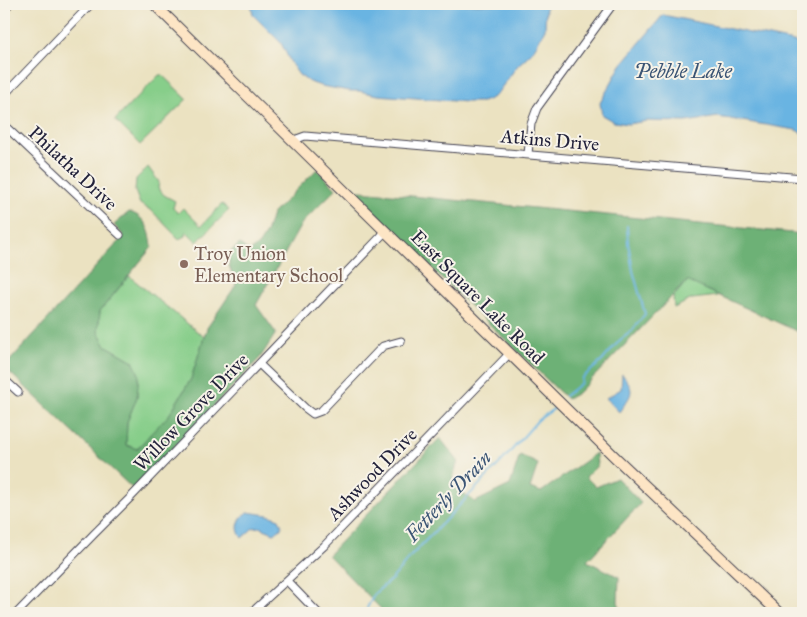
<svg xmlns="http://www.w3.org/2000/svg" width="807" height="617" viewBox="0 0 807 617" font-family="'IM FELL Great Primer',serif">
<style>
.green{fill:#87ce8a;stroke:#547862}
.forest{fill:#6db176;stroke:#486a58}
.water{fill:#69b4e2;stroke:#466b8e}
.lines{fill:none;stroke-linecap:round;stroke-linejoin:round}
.stream{stroke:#69b4e2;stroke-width:2}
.minor-casing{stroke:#403f4f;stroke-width:9}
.secondary-casing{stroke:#403f4f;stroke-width:12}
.minor{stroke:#fff;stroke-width:7}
.secondary{stroke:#fde5c5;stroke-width:10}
.education-dot{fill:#8d6e63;stroke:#f7f3e8;stroke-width:2}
.labels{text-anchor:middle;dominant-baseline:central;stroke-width:4;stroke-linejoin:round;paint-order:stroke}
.street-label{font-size:19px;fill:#22223b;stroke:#f7f3e8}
.education-label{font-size:19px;fill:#785e54;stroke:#f7f3e8;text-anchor:start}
.water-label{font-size:20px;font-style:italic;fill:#3b5575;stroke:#f7f3e8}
</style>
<rect width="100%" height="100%" fill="#f7f3e8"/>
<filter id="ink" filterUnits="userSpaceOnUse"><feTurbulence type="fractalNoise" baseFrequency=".02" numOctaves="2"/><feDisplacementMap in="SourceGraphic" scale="10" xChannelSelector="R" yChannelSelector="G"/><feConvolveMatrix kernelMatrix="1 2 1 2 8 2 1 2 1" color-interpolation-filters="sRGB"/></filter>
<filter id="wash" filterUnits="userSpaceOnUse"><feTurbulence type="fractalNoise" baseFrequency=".0096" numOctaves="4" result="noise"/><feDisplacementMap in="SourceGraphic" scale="20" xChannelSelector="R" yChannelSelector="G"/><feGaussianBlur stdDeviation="1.12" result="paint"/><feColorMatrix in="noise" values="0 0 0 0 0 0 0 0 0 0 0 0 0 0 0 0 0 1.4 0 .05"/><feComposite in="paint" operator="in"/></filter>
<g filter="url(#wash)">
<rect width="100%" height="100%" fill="#ebe2c1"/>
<g class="green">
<path d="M159,75h3l25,24 -47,46 -25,-25z"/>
<path d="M148,167l11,15 -1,6 6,7 11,6 -2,7 5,5 5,-5 18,18 21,-22 7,6 -32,32 -11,-11 -1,5 -6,3 -27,-28 -12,-7 -5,-13 1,-12z"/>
<path d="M129,276l75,61 -13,42 -22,36 -13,13 -19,21 -11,-4 1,-23 10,-25 -4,-36 -28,-16 -7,-14 2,-20z"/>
<path d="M691,277l27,19 -26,3 -18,9 -1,-11z"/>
</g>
<g class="forest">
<path d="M317,169l19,20 -34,34 -46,82 20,28 -16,25 -127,131 -129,-122 120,-131 -10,-11 15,-13c16,4 22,19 23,35l-52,64 -2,20 7,14 28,16 6,13 -2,23 -10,25 -1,23 11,4 19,-21 13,-13 22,-36 16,-51 29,-43 -7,-20v-12l11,-9 10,8 9,-8 7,-11 6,-19z"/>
<path d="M350,190l453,44v100l-116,-53 -109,112 -11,6z"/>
<path d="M440,438l18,23 -6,20 9,10 14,11 35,-17 10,-30 18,9 -8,24 11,4 55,-39 1,13 -11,11 10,10 21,-9 24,25 -54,58 32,16 -1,25 4,11h-237l-57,-58z"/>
</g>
<g class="water">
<path d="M251,4h295l-1,25 -8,15 -6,9 -13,12 -22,30 -6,4 -8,3h-16l-88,-7 -19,-4h-9l-29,-5 -12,-4 -10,-7 -7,-10 -11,-22 -28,-28z"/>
<path d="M663,15l140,29v90l-7,-4 -78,-13 -32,5 -39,-1 -19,3 -14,-2 -12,-7 -2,-12 21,-38z"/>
<path d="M622,374c15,18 9,21 -3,38l-13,-14 15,-9z"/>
<path d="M247,512l21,3 11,4 3,7 -2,4 -6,3 -15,-6 -6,1 -11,10c-7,-10 -4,-18 5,-26z"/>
</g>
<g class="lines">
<g class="stream">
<path d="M565,396l16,-13 1,-5 20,-17 18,-21 12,-9 13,-17 -12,-43 -5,-28 -1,-17"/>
<path d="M367,608l8,-15 18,-15 16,-20 94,-98 35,-40 17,-12"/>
</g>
</g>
</g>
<g filter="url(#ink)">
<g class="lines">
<g class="minor-casing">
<g id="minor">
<path d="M4,11l5,-7"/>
<path d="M161,11l7,-7"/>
<path d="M4,95l87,-91"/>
<path d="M4,125l116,110"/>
<path d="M294,140l11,-4 498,42"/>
<path d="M528,154l3,-30 6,-16 76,-104"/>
<path d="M259,364l46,44 8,6 8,-3 62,-65 18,-5"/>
<path d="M4,379l14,13"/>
<path d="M287,581l31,32"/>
<path d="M17,613l76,-78 38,-38 255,-266"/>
<path d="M251,613l73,-67 186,-193"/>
</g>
</g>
<g class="secondary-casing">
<path id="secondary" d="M154,4l463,455 162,154"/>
</g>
<use href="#minor" class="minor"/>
<use href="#secondary" class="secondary"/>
</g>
</g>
<circle class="education-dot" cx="184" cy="264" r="5"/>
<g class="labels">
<g class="street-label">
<text transform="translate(550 140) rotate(5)">Atkins Drive</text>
<text transform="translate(73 168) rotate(43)">Philatha Drive</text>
<text transform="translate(478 297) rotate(45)">East Square Lake Road</text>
<text transform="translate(191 412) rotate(-46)">Willow Grove Drive</text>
<text transform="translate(372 474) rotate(-46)">Ashwood Drive</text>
</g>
<g class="education-label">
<text x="194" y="253">Troy Union<tspan x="194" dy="22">Elementary School</tspan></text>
</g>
<g class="water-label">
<text x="683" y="71">Pebble Lake</text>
<text transform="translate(448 496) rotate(-47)">Fetterly Drain</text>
</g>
</g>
<rect width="807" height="617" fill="none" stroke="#f7f3e8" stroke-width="20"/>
</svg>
